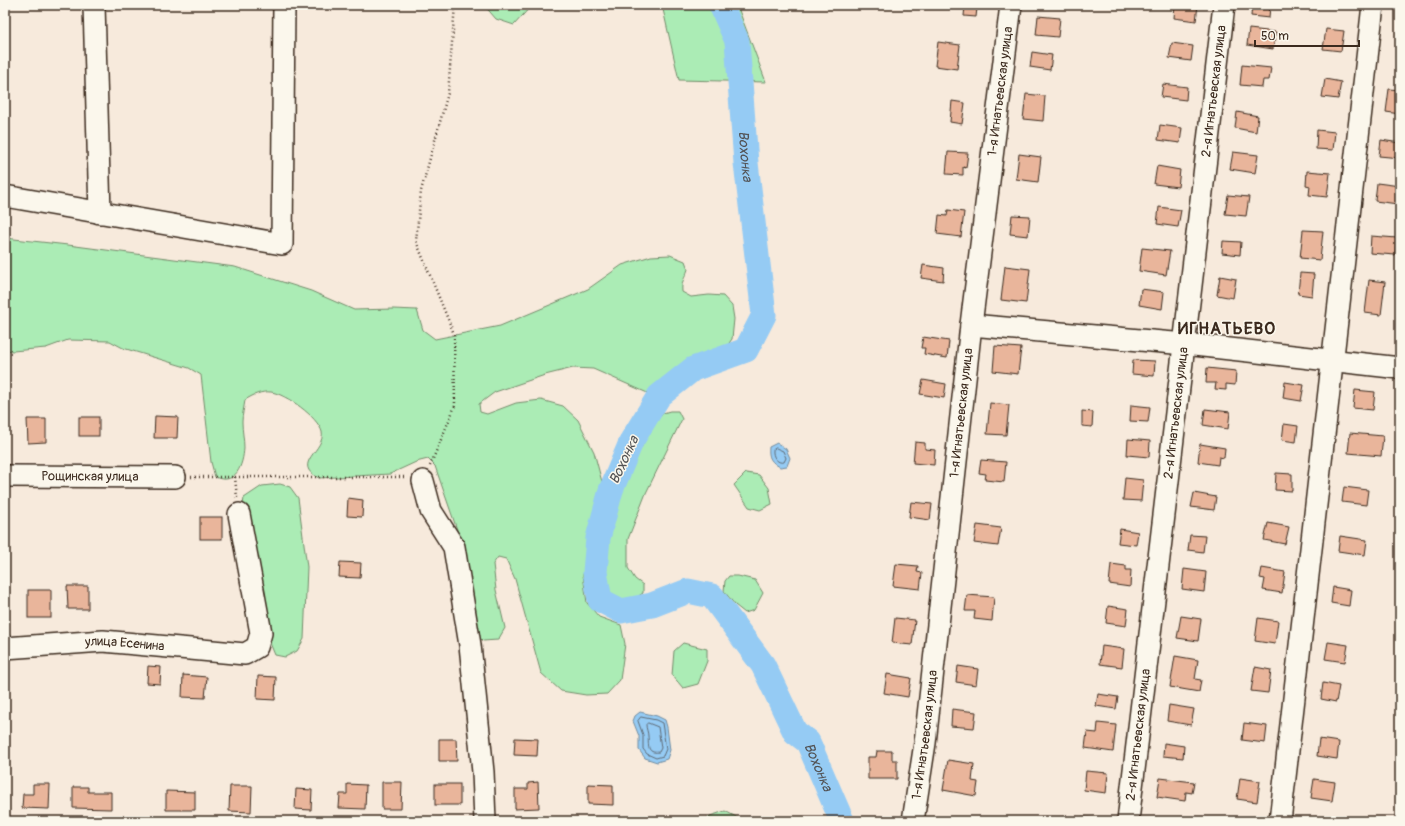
<svg xmlns="http://www.w3.org/2000/svg" width="1405" height="826" viewBox="0 0 1405 826" font-family="Pangolin,sans-serif">
<style>
.green{fill:#abecb5;stroke:#738b6a}
.water{fill:#95cbf4;stroke:#718b9e}
.lines{fill:none;stroke-linecap:round;stroke-linejoin:round}
.shore{stroke:#5f6a74;stroke-width:1}
.river{stroke:#95cbf4;stroke-width:25}
.building{fill:#e9b59b;stroke:#3b2a1e}
.minor-casing{stroke:#3b2a1e;stroke-width:24}
.path{stroke:#3b2a1e;stroke-width:2.5;stroke-dasharray:1 3;stroke-linecap:butt}
.minor{stroke:#fbf7ec;stroke-width:21}
.labels{text-anchor:middle;dominant-baseline:central;stroke-width:3;stroke-linejoin:round;paint-order:stroke}
.street-label{font-size:13px;fill:#3b2a1e;stroke:#fbf7ec}
.water-label{font-size:14px;font-style:italic;fill:#525254;stroke:#fbf7ec}
.district-label{font-size:17px;font-weight:bold;letter-spacing:1px;fill:#3b2a1e;stroke:#fbf7ec}
</style>
<rect width="100%" height="100%" fill="#f7eadc"/>
<filter id="ink" filterUnits="userSpaceOnUse"><feTurbulence type="fractalNoise" baseFrequency=".025" numOctaves="2"/><feDisplacementMap in="SourceGraphic" scale="8" xChannelSelector="R" yChannelSelector="G"/><feConvolveMatrix kernelMatrix="1 2 1 2 8 2 1 2 1" color-interpolation-filters="sRGB"/></filter>
<g filter="url(#ink)">
<g class="green">
<path d="M484,5h48l-18,20 -18,-6z"/>
<path d="M662,5h75l29,77 -87,-2z"/>
<path d="M5,238l63,7 167,22 76,24 43,19 39,-1 24,1 6,20 12,9 65,-13 88,-37 34,-24 29,-9 19,-1 15,6 3,8c-3,10 -7,11 -6,23l9,5 18,-2 14,1 9,10 2,13 -2,20 -8,11 -50,21 -22,24 -59,-26 -20,-1 -28,7 -50,17 -16,12 1,8 7,2 29,-11 25,-3 22,6 15,14 16,32 8,30 -19,93 4,28 12,14 22,8 4,19 -5,36 -13,14 -21,1 -25,-4 -20,-18 -26,-94 -9,-20 -8,-2 -5,7 3,26 9,38 -7,12 -15,1 -9,-9 -11,-85 -28,-81 -7,-7 -12,3 -26,12 -71,4c-29,-14 7,-28 3,-46 -4,-15 -36,-38 -51,-40 -10,-1 -18,3 -26,8 -1,8 -3,15 -3,22 0,9 2,17 2,26 -1,17 -8,38 -29,29l-4,-15 -10,-87 -12,-7 -66,-20 -13,-7 -42,-1 -22,8 -33,3 -8,-1z"/>
<path d="M670,411h8l4,8 -36,74 -18,46v29l7,11 8,6v8l-9,6 -10,3 -13,-8 -6,-18 1,-30 15,-57 30,-61 12,-15z"/>
<path d="M746,473l13,2 10,13 3,16 -12,6 -11,-3 -15,-22z"/>
<path d="M280,484l10,3 8,11 9,69 -3,72 -7,12 -12,6 -10,-2 -10,-24 -23,-119 2,-14 18,-12z"/>
<path d="M729,576h9l17,4 8,13 -9,17 -9,3 -10,-8 -11,-14 1,-10z"/>
<path d="M683,643l24,6v12l-9,23 -15,4 -11,-13 2,-24z"/>
<path d="M725,811l13,7 3,3h-35l4,-5z"/>
</g>
<g class="water">
<path d="M777,443l9,6 4,9 -3,8 -7,1c-9,-5 -12,-9 -11,-20z"/>
<path d="M640,712l17,4 8,4 2,7 3,23 -3,9 -10,3 -12,-4 -6,-8v-14l-6,-15 2,-5z"/>
</g>
<g class="lines">
<g class="shore">
<path d="M776,448l7,3 3,7 -2,4c-7,2 -12,-6 -11,-12z"/>
<path d="M641,717l15,3 6,3 4,26 -3,7 -7,2 -9,-4 -4,-5v-14l-5,-14z"/>
<path d="M648,723l10,4 3,21 -2,4c-13,2 -10,-8 -11,-16 0,-4 -2,-7 -2,-11z"/>
</g>
<path class="river" id="s1" d="M721,5l16,36 9,122 18,152 -18,35 -53,19 -34,27 -27,44 -21,50 -13,48 -3,34 5,28 21,11 31,-6 36,-14 24,5 51,69 32,67 13,10 34,79"/>
</g>
<g class="building">
<path d="M955,5h32v4l-10,-1 -1,9 -12,-1 1,-10z"/>
<path d="M1175,5h23l-2,16 -22,-3z"/>
<path d="M1252,5h18l-1,13 -18,-2z"/>
<path d="M1038,16l22,2 -2,19 -22,-2z"/>
<path d="M1249,29l27,3 -3,17 -26,-4z"/>
<path d="M1326,29l18,2 -3,20 -18,-2z"/>
<path d="M938,42l22,3 -3,24 -22,-3z"/>
<path d="M1172,43l21,3 -2,15 -22,-3z"/>
<path d="M1032,52l20,3 -2,15 -20,-3z"/>
<path d="M1242,65l29,3 -2,12h-6l-1,7 -22,-2z"/>
<path d="M1325,79l16,3 -3,17 -16,-2z"/>
<path d="M1163,84l24,3 -1,13 -25,-3z"/>
<path d="M1389,89l11,1v24l-14,-2z"/>
<path d="M1026,94l19,2 -2,25 -20,-2z"/>
<path d="M952,101l13,2 -3,21 -12,-2z"/>
<path d="M1237,112l21,4 -2,16 -21,-4z"/>
<path d="M1160,125l22,3 -2,15 -22,-3z"/>
<path d="M1317,130l18,2 -2,18 -17,-1z"/>
<path d="M1381,140l19,3v15l-21,-2z"/>
<path d="M948,152l20,1 -2,15 -3,-1v8l-17,-1z"/>
<path d="M1233,152l25,3 -3,18 -25,-4z"/>
<path d="M1019,154l22,3 -3,25 -22,-3z"/>
<path d="M1157,166l23,4 -2,17 -24,-3z"/>
<path d="M1307,171l23,2 -3,24 -18,-2 1,-9 -4,-1z"/>
<path d="M1377,183l23,3 -2,18 -23,-3z"/>
<path d="M1228,195l21,2 -3,19 -21,-2z"/>
<path d="M1159,207l22,3 -3,17 -21,-3z"/>
<path d="M948,210l16,2 -3,25 -24,-3 2,-19 8,1z"/>
<path d="M1012,215l18,1 -2,20 -18,-2z"/>
<path d="M1303,230l20,1 -3,29 -20,-2z"/>
<path d="M1371,236l26,2 -2,17 -25,-2z"/>
<path d="M1223,241l18,1 -1,13 -18,-2z"/>
<path d="M1142,248l28,3 -4,24 -27,-4z"/>
<path d="M923,265l21,3 -1,13 -22,-3z"/>
<path d="M1005,266l25,3 -4,34 -25,-3z"/>
<path d="M1300,273l14,1 -2,22 -14,-2z"/>
<path d="M1220,276l16,3 -3,19 -16,-3z"/>
<path d="M1369,280l16,2 -4,33 -16,-2z"/>
<path d="M1141,289l23,3 -2,17 -23,-4z"/>
<path d="M923,337l26,4 -2,17 -23,-4 1,-6h-4z"/>
<path d="M995,346l26,2 -3,26 -25,-3z"/>
<path d="M1133,360l22,1 -1,15 -22,-2z"/>
<path d="M1207,368l29,3 -1,14 -9,-1v6l-11,-1 1,-6h-10z"/>
<path d="M923,380l23,4 -2,14 -24,-4z"/>
<path d="M1285,382l19,3 -3,16 -18,-3z"/>
<path d="M1355,390l20,2 -2,18 -20,-2z"/>
<path d="M990,403l19,2 -3,30 -19,-1z"/>
<path d="M1131,405l19,2 -2,15 -18,-1z"/>
<path d="M1205,409l25,3 -2,17 -25,-4z"/>
<path d="M1082,411l11,1 -1,15 -10,-1z"/>
<path d="M155,416l23,1 -1,21h-23z"/>
<rect x="79" y="417" width="20" height="19"/>
<path d="M27,419h19v23l-18,1z"/>
<path d="M1284,424l14,2 -2,16 -14,-2z"/>
<path d="M1350,433l33,3 -2,20 -33,-3z"/>
<path d="M1128,439l22,2 -1,16 -22,-2z"/>
<path d="M915,442l10,1v6l10,1 -1,15 -21,-2z"/>
<path d="M1200,444l25,4 -1,10 -5,-1 -1,8 -20,-3z"/>
<path d="M981,460l25,2 -2,20 -19,-2 1,-6 -7,-1z"/>
<path d="M1276,473l16,1v17l-17,-1z"/>
<path d="M1125,478l18,2 -2,21 -18,-1z"/>
<path d="M1344,487l24,3 -2,15 -24,-3z"/>
<path d="M1194,493l22,4 -2,13 -23,-3z"/>
<path d="M348,498l15,2 -1,17 -15,-1z"/>
<path d="M911,502l21,2 -2,16 -21,-3z"/>
<rect x="200" y="517" width="22" height="22"/>
<path d="M1268,523l21,4 -4,17 -21,-4z"/>
<path d="M977,525l24,3 -3,18 -24,-3z"/>
<path d="M1120,529l18,3 -2,13 -18,-2z"/>
<path d="M1190,535l15,1 -2,16 -15,-2z"/>
<path d="M1340,536l27,4 -2,15 -27,-4z"/>
<path d="M340,562l21,1 -1,15 -21,-1z"/>
<path d="M896,564l22,2 -1,6 5,1 -2,16 -27,-3z"/>
<path d="M1111,564l15,2v4h5l-1,17 -21,-3z"/>
<path d="M1262,568l23,4 -3,21 -19,-3 2,-11 -5,-1z"/>
<path d="M1184,569l22,3 -2,20 -22,-3z"/>
<path d="M67,586h21v23h-20z"/>
<path d="M1333,587l18,3 -2,16 -18,-3z"/>
<rect x="28" y="590" width="23" height="28"/>
<path d="M967,595l27,2 -2,24 -18,-2 1,-8h-10z"/>
<path d="M1108,606l20,3 -2,17 -20,-3z"/>
<path d="M1181,616l20,3 -3,22 -21,-3z"/>
<path d="M895,618l20,2 -3,25 -20,-2z"/>
<path d="M1258,618l20,3 -3,23 -20,-3z"/>
<path d="M1328,642l20,3 -3,17 -20,-3z"/>
<path d="M1102,646l22,3 -2,18 -22,-3z"/>
<path d="M1175,656l23,4 -3,19 6,1 -2,12 -29,-5z"/>
<path d="M148,666l13,1 -1,17 -13,-1z"/>
<path d="M958,666l20,3 -2,16 -20,-3z"/>
<path d="M1255,667l16,3 -3,23 -17,-2z"/>
<path d="M887,674l24,4 -3,19 -24,-4z"/>
<path d="M183,675l24,2 -2,21 -23,-1z"/>
<path d="M258,676l18,1 -1,23 -18,-1z"/>
<path d="M1323,683l16,3 -3,16 -15,-3z"/>
<path d="M1098,694l20,3 -2,12 -20,-3z"/>
<path d="M1169,705l25,4 -3,16 -24,-4z"/>
<path d="M952,709l24,3 -2,16 -23,-2z"/>
<path d="M1098,723l18,2 -3,27 -28,-4 2,-16 10,1z"/>
<path d="M1244,723l23,3 -2,17 -23,-3z"/>
<path d="M515,738l23,1 -1,17 -23,-1z"/>
<path d="M439,739h17l1,22h-18z"/>
<path d="M1319,739l20,3 -2,17 -20,-3z"/>
<path d="M1164,743l20,3 -1,12 -20,-2z"/>
<path d="M877,751h15v9h5v19h-29v-22h8z"/>
<path d="M948,760l26,4 -2,17 6,1 -2,14 -33,-6z"/>
<path d="M1086,771l22,2 -2,20 -22,-3z"/>
<path d="M1160,778l34,4 -2,11 -6,-1 -1,9 -28,-4z"/>
<path d="M1240,778l20,3 -3,21 -20,-3z"/>
<path d="M1314,779l21,3 -3,19 -21,-3z"/>
<path d="M382,782h20l-1,27h-19z"/>
<path d="M538,782l1,26 -24,1v-20h13v-6z"/>
<path d="M33,784h17l-1,25 -27,-1 1,-14h10z"/>
<path d="M347,784l19,1 -1,24 -26,-1 1,-14h7z"/>
<rect x="435" y="784" width="25" height="21"/>
<path d="M588,784l25,1v20l-25,-1z"/>
<path d="M230,786h22l-1,26 -22,-1z"/>
<path d="M73,787h15v5h23v17l-38,-1z"/>
<path d="M296,789l16,1 -1,20 -16,-1z"/>
<path d="M166,791l29,1v18h-29z"/>
<path d="M1082,817l20,2v2h-20z"/>
</g>
<g class="lines">
<g class="minor-casing">
<g id="minor">
<path d="M94,5l6,208"/>
<path d="M5,196l277,48 2,-239"/>
<path d="M971,325l214,19 215,24"/>
<path id="s2" d="M5,476l170,1"/>
<path d="M423,481l8,30 23,36 16,98 13,127 2,49"/>
<path id="s3" d="M5,648l98,-7 142,13 12,-7 4,-14 -22,-119"/>
<path id="s4" d="M913,821l12,-78 46,-418 40,-320"/>
<path id="s5" d="M1128,821l96,-816"/>
<path d="M1280,821l93,-816"/>
</g>
</g>
<g class="path">
<path d="M430,466l25,-60 -1,-72 -38,-93 5,-50 27,-98 7,-88"/>
<path d="M191,477h215"/>
<path d="M235,477l2,21"/>
</g>
<use href="#minor" class="minor"/>
</g>
</g>
<g class="labels">
<g class="street-label">
<text stroke="none"><textPath href="#s4" startOffset="735">1-я Игнатьевская улица</textPath></text>
<text stroke="none"><textPath href="#s5" startOffset="735">2-я Игнатьевская улица</textPath></text>
<text stroke="none"><textPath href="#s4" startOffset="411">1-я Игнатьевская улица</textPath></text>
<text stroke="none"><textPath href="#s5" startOffset="411">2-я Игнатьевская улица</textPath></text>
<text stroke="none"><textPath href="#s2" startOffset="85">Рощинская улица</textPath></text>
<text stroke="none"><textPath href="#s3" startOffset="120">улица Есенина</textPath></text>
<text stroke="none"><textPath href="#s4" startOffset="87">1-я Игнатьевская улица</textPath></text>
<text stroke="none"><textPath href="#s5" startOffset="87">2-я Игнатьевская улица</textPath></text>
</g>
<g class="water-label">
<text stroke="none"><textPath href="#s1" startOffset="155">Вохонка</textPath></text>
<text transform="translate(624 460) rotate(-65)">Вохонка</text>
<text stroke="none"><textPath href="#s1" startOffset="994">Вохонка</textPath></text>
</g>
<g class="district-label">
<text x="1227" y="328">ИГНАТЬЕВО</text>
</g>
</g>
<rect width="1405" height="826" fill="none" stroke="#fbf7ec" stroke-width="20"/>
<rect x="10" y="10" width="1385" height="806" fill="none" stroke="#3b2a1e" stroke-width="1.5" filter="url(#ink)"/>
<path d="M1255 40v6h104v-6" fill="none" stroke="#3b2a1e" stroke-width="2"/>
<text x="1261" y="40" font-size="12" fill="#3b2a1e" stroke="#fbf7ec" stroke-width="3" paint-order="stroke">50 m</text>
</svg>
